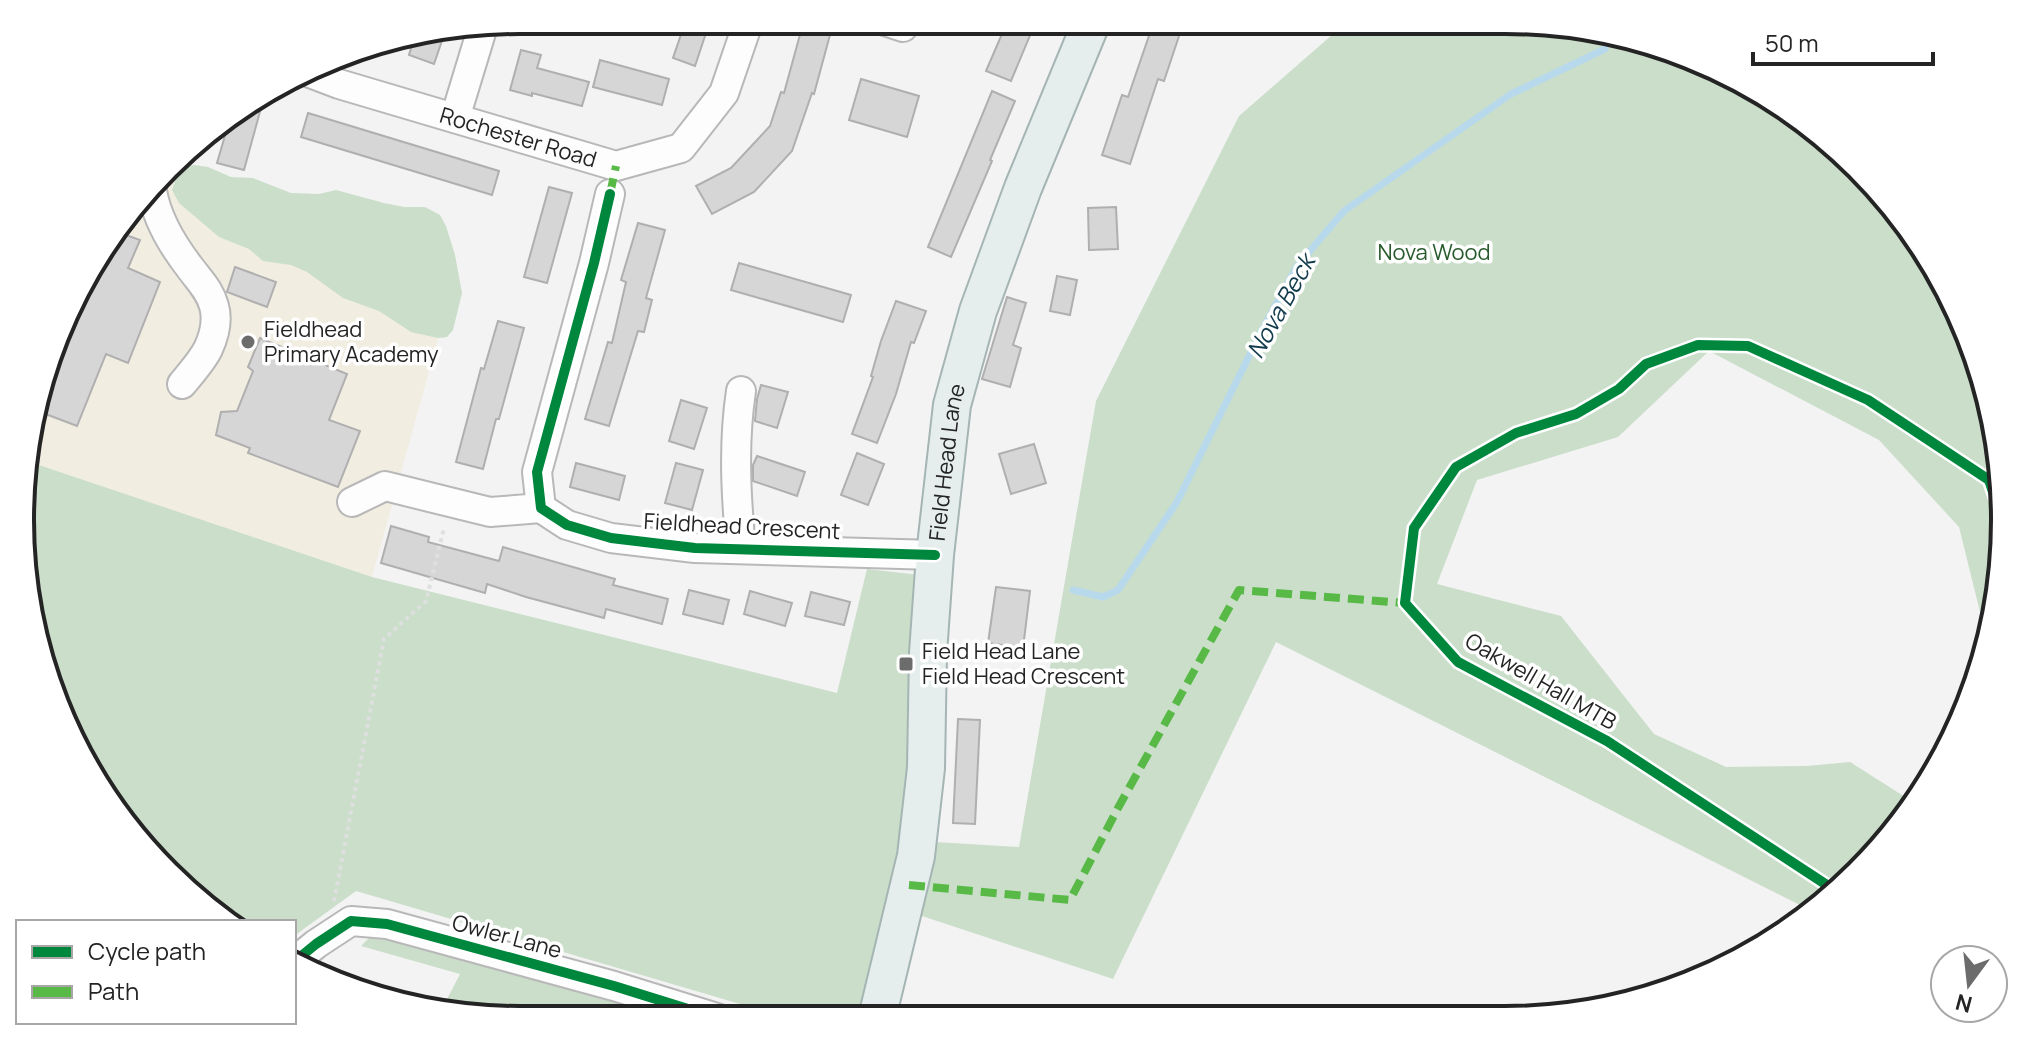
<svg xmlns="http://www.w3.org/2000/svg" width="2025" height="1040" viewBox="0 0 2025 1040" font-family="Manrope,sans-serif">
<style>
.education{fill:#f2ede1}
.green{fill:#cadeca}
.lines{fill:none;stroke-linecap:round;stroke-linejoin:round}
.stream{stroke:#b7d9eb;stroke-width:7}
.building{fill:#d6d6d6;stroke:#afafaf;stroke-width:2}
.minor-casing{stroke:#b8b8b8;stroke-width:32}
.major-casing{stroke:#a4b5b3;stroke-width:40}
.path{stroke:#dedfdf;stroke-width:4;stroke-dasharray:4 4;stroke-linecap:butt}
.minor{stroke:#fdfdfd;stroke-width:28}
.major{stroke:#e5eeed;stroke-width:36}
.quiet{stroke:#58b947;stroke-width:8;stroke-dasharray:16 8;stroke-linecap:butt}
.cycleway-casing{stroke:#fff;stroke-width:15}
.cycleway{stroke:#00873e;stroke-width:10}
.poi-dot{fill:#6c6c6d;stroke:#fff;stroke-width:3}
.labels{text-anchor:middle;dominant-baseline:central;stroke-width:7;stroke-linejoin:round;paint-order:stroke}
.street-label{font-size:22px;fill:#242425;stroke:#fff}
.park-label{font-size:22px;fill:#295c2d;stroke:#fff}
.poi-label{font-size:22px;fill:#242425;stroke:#fff;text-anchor:start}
.water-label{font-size:24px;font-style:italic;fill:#113a4d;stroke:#fff}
.rim{fill:none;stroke:#242425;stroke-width:4}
</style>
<rect width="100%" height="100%" fill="#f3f3f3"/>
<path class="education" d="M171,171l277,132 -76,274 -342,-115 7,-71 67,-148z"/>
<g class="green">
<path d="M1348,21h189l190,51 154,119 98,169 25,193 -20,75 -25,-101 -80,-87 -170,-89 -91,86 -141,43 -40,104 124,32 93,118 72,33 81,-1 43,-4 63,40 -32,47 -67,63 -538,-270 -163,337 -194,-64 16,-73 84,5 77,-446 143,-285z"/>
<path d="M194,165l14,2 23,10 22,1 38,15 28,1 17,-4 48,13 20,4h21l15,8 6,11 9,29 7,38 -9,37 -6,7 -9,1 -27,-6 -32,-21 -36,-13 -36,-26 -16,-7 -28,-4 -14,-12 -30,-12 -40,-34 -7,-13 8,-22z"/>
<path d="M30,462l342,115 465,116 30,-124 53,6 -14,274 -43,169h-75l-432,-127 -62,45v-14h-60l-68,-49 -108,-161 -37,-159z"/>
<path d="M372,935l300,83 -184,1 -45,-12 17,-33 -99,-28z"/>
</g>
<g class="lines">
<path class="stream" d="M1073,590l30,7 15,-7 59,-88 84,-170 36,-66 47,-55 167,-117 94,-45"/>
</g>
<g class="building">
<path d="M686,20l22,7 -13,39 -22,-8z"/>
<path d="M804,20h30l-20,74 -2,-1 -20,58 -38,41 -42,22 -16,-28 35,-18 39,-42 11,-34 3,1z"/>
<path d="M1008,20l28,1 -25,60 -25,-10z"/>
<path d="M1153,24l27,9 -16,48 -6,-2 -28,85 -28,-9 20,-60 6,2z"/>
<path d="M445,32l-11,32 -25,-9 5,-17z"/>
<path d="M521,50l20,5 -4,13 52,14 -7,24 -50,-13v3l-22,-6z"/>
<path d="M600,60l69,19 -7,26 -69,-18z"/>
<path d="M861,79l58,17 -12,41 -58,-17z"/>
<path d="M992,91l23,10 -25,59 2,1 -41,96 -23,-10z"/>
<path d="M264,97l-20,73 -27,-7 14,-48z"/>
<path d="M308,113l191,58 -7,24 -191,-58z"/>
<path d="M549,187l23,6 -25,90 -23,-6z"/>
<path d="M1116,207l2,42 -29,1 -1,-42z"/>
<path d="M638,223l27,7 -19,68 6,2 -8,32 -6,-1 -29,95 -24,-7 23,-77 4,1 14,-61 -5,-2z"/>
<path d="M115,231l25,9 -12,28 32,14 -32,81 -22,-9 -29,72 -42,-16 2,-19 67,-148z"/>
<path d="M739,263l112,32 -8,27 -112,-32z"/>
<path d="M235,267l41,15 -9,25 -40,-15z"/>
<path d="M1057,276l20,4 -7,35 -20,-4z"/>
<path d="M1007,297l19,6 -13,42 8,3 -11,39 -28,-8z"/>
<path d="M896,301l30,10 -12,32 -3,-1 -15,52 -19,49 -25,-9 21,-57 -2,-1 10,-35z"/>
<path d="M498,321l26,7 -25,91h-3l-13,50 -27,-7 25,-94 3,1z"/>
<path d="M260,338l87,36 -18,46 31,11 -22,56 -90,-34 2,-5 -34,-13 5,-23 16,-1 16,-40 -5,-4z"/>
<path d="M761,385l27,7 -11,36 -22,-7 2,-22z"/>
<path d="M681,400l26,8 -13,41 -25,-8z"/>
<path d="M1034,444l12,39 -35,11 -12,-40z"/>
<path d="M857,453l27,11 -16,41 -27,-10z"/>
<path d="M757,456l48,16 -8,24 -44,-15v-16z"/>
<path d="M576,463l49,13 -6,24 -49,-13z"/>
<path d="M676,463l27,7 -11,40 -27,-7z"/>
<path d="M391,526l38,11 -1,5 71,19 4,-14 112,32 -2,6 55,14 -6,25 -56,-15 -2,9 -78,-21 -39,-13 -2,9 -104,-30z"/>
<path d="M996,587l34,4 -7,57 -35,-5z"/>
<path d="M689,590l40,10 -6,24 -40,-10z"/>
<path d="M750,591l42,12 -7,23 -41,-12z"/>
<path d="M811,592l39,10 -6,23 -39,-9z"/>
<path d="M958,719l22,1 -5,104 -22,-1z"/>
</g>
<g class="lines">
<g class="minor-casing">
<g id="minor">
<path d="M882,20l21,7"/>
<path id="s1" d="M310,73l29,11 277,82 65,-18 43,-55 25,-73"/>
<path d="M455,118l28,-92"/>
<path d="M152,191c5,29 21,55 39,78 9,12 19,22 23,37 4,14 0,30 -6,43 -6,12 -17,24 -26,35"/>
<path d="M610,194l-16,69 -57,209 4,36 26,17 44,13 84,10 240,7"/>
<path d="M352,502l33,-16 105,26 51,-4"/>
<path d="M741,549c-5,-53 -8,-105 0,-158"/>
<path d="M294,962l22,-18 35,-23 36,3 227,62 103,32"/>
</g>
</g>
<g class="major-casing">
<g id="major">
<path id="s2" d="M877,1018l39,-162 10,-88 2,-115 7,-98 17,-150 26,-94 45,-123 69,-167"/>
</g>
</g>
<path class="path" d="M334,901l50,-262 42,-38 18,-73"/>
<use href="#minor" class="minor"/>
<use href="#major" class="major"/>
<g class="quiet">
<path d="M610,194l6,-28"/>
<path d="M909,885l161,15 48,-92 121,-218 166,13"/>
</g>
<g class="cycleway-casing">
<g id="cycleway">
<path d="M610,194l-16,69 -57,209 4,36 26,17 44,13 84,10 240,7"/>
<path d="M1836,891l-229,-150 -149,-79 -53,-59 9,-75 42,-61 60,-34 60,-19 43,-25 27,-25 52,-19 50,1 120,54 121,80 9,27"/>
<path d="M294,962l22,-18 35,-23 36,3 227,62 103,32"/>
</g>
</g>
<use href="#cycleway" class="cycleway"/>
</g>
<g class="poi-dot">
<circle cx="248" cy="342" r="8"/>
<rect x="898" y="656" width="16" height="16" rx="4"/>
</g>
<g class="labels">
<g class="street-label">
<text stroke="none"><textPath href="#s1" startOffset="218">Rochester Road</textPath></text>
<text stroke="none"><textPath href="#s2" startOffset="562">Field Head Lane</textPath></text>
<text transform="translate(742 526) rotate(3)">Fieldhead Crescent</text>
<text transform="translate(1541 681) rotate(30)">Oakwell Hall MTB</text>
<text transform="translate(507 936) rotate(15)">Owler Lane</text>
</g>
<g class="park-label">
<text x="1434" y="252">Nova Wood</text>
</g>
<g class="poi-label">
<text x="264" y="329">Fieldhead<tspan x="264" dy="25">Primary Academy</tspan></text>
<text x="922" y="651">Field Head Lane<tspan x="922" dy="25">Field Head Crescent</tspan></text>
</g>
<g class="water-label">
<text transform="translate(1280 306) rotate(-61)">Nova Beck</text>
</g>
</g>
<path d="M0 0H2025V1040H0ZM520 34H1505A486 486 0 0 1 1991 520V520A486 486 0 0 1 1505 1006H520A486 486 0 0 1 34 520V520A486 486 0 0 1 520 34Z" fill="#fff" fill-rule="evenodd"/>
<path class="rim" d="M520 34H1505A486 486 0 0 1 1991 520V520A486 486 0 0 1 1505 1006H520A486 486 0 0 1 34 520V520A486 486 0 0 1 520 34Z"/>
<rect x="16" y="920" width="280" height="104" fill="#ffffff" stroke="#a7a7a8" stroke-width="2"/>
<rect x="32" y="946" width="40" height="12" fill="#00873e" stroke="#a7a7a8" stroke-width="2"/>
<text x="88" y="960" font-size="24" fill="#242425">Cycle path</text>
<rect x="32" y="986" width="40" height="12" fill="#58b947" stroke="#a7a7a8" stroke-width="2"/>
<text x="88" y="1000" font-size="24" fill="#242425">Path</text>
<g transform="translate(1969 984) rotate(195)"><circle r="38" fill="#ffffff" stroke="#a7a7a8" stroke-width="2"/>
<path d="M0-6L14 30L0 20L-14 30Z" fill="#6c6c6d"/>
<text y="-12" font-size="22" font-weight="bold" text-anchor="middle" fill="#242425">N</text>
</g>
<path d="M1753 52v12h180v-12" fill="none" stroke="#242425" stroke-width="4"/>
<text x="1765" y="52" font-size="24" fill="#242425" stroke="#ffffff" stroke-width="6" paint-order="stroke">50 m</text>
</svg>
